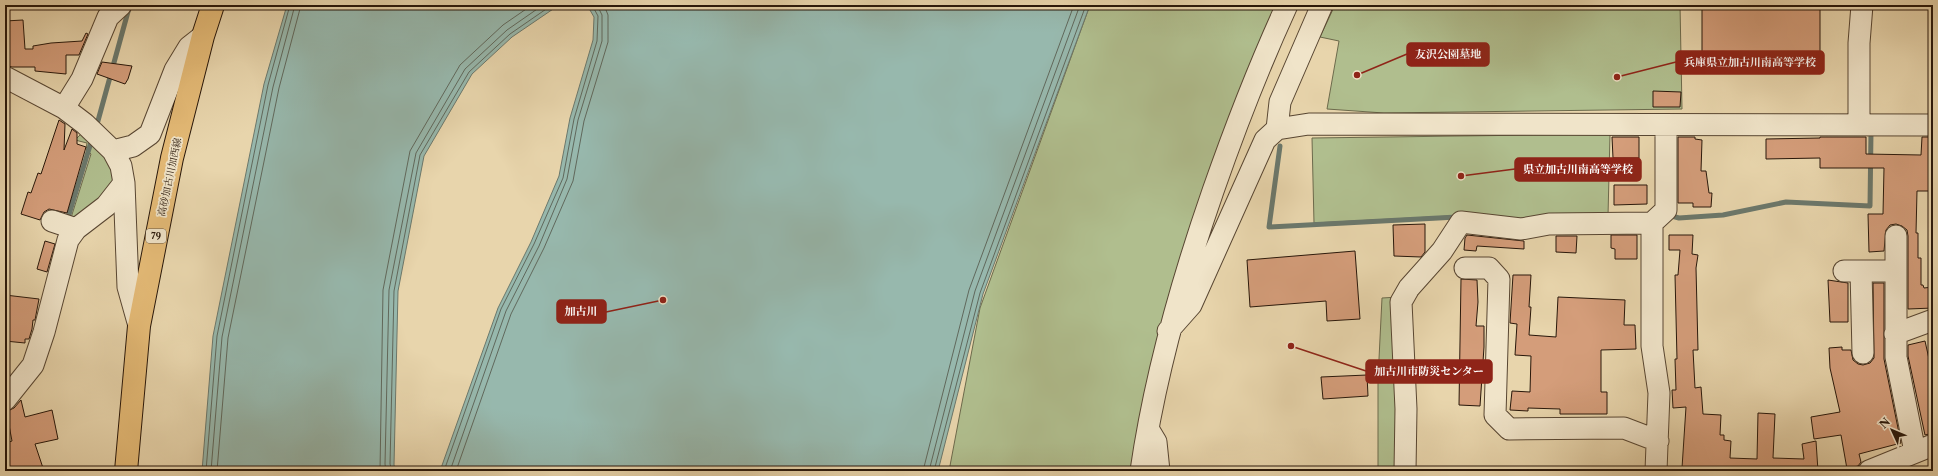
<svg xmlns="http://www.w3.org/2000/svg" width="1938" height="476" font-family="'Libre Caslon Text','Noto Serif JP',serif">
  <style>
    .green { fill: #b0be8e; stroke: #6c6a4c }
    .water { fill: #97b8ad; stroke: #6b786c }
    .lines { fill: none; stroke-linecap: round; stroke-linejoin: round }
    .shore { stroke: #60685c; stroke-width: 1 }
    .stream { stroke: #6b786c; stroke-width: 5 }
    .building { fill: #d49d7a; stroke: #28170a }
    .minor-casing { stroke: #584632; stroke-width: 23 }
    .major-casing { stroke: #28170a; stroke-width: 24 }
    .minor { stroke: #f0e4c9; stroke-width: 21 }
    .major { stroke: #e4ba76; stroke-width: 22 }
    .labels { text-anchor: middle; stroke-width: 3.5; stroke-linejoin: round; paint-order: stroke }
    .shield { fill: #f0e4c9; stroke: #645443; stroke-width: 1 }
    .shield-label { font-size: 9px; font-weight: bold; fill: #28170a }
    .street-label { font-size: 10px; fill: #28170a; stroke: #f0e4c9 }
    .leader { fill: none; stroke: #8f2418; stroke-width: 1.5 }
    .callout-dot { fill: #8f2418; stroke: #f0e4c9; stroke-width: 1.5 }
    .callout { fill: #8f2418; stroke: #8f2418; stroke-width: 1.5 }
    .callout-label { font-size: 11px; text-anchor: middle; font-weight: bold; fill: #fff }
  </style>
  <rect width="100%" height="100%" fill="#e8d5ac"/>
  <filter id="stains"><feTurbulence type="fractalNoise" baseFrequency=".005" numOctaves="4"/><feColorMatrix values="0 0 0 0 .2 0 0 0 0 .09 0 0 0 0 .02 0 0 0 .5 -.17"/></filter>
  <radialGradient id="worn" r=".72"><stop offset=".6" stop-color="#630" stop-opacity="0"/><stop offset="1" stop-color="#630" stop-opacity=".3"/></radialGradient>
  <path class="green" d="M1090,5H1279L1131,471H949L980,308Z
    M1335,5H1680L1682,109L1384,113L1327,109L1339,41L1320,37Z
    M83,132C97,147 126,173 109,196C105,202 78,216 70,221L91,154L86,149L87,143L75,140Z
    M1610,134L1608,216L1526,221L1469,215L1314,223L1312,138Z
    M1399,297L1401,471H1378V379L1382,298Z"/>
  <path class="water" d="M287,5H559L512,37L472,74L424,156L398,291L394,465L396,471H202L213,336L264,84Z
    M587,5H1090L983,294L938,471H440L498,308L531,242L559,176L570,118L593,40L594,17Z"/>
  <g class="lines">
    <path class="shore" d="M206,471L217,336L268,85L290,5
      M211,471L222,337L273,87L295,5
      M217,471L228,338L279,88L301,5
      M380,471L383,290L410,151L460,65L503,25L532,5
      M386,471L385,464L389,290L416,153L465,69L507,30L543,5
      M392,471L390,464L394,291L420,155L469,72L510,34L552,5
      M444,471L501,309L534,244L563,178L574,119L597,41L598,16L592,5
      M450,471L506,311L539,246L567,179L578,120L602,41V15L597,5
      M456,471L511,314L544,248L573,181L584,121L608,42V15L604,5
      M923,471L969,290L1074,5
      M929,471L975,291L1080,5
      M934,471L980,293L1086,5"/>
    <path class="stream" d="M96,128L129,8
      M1280,146L1269,227L1457,217
      M1668,215L1679,218L1723,215L1786,202L1870,206L1871,132
      M67,221L92,139"/>
  </g>
  <path class="building" d="M1702,5H1820V56L1702,57Z
    M23,20L25,49H33V46L51,43L82,41L86,33L88,34L79,55H66V74L35,71V67H12L5,65V21Z
    M102,62L132,66L128,79L125,84L97,74Z
    M1653,91L1681,92L1680,107H1653Z
    M59,120L65,124L64,150L72,129L77,133V144L86,147L67,213L49,209L44,212L40,220L21,214L28,192L31,193L38,173L41,174Z
    M1612,137H1639V158H1613Z
    M1678,137H1695V139L1702,140L1701,171H1706L1709,193H1712L1711,207H1693V203H1678Z
    M1820,137H1866V154L1921,155L1922,137H1933V191H1917L1916,233H1918V258H1921V285H1923L1924,288L1933,287V308L1908,309V236L1907,230L1902,226L1896,224L1890,225L1886,230L1884,251L1869,252L1868,214H1883L1884,168H1820V158L1766,159V139L1820,138Z
    M1614,185H1647V204L1614,205Z
    M1425,224V252L1421,257L1394,256L1393,225Z
    M1467,235L1524,241V249L1477,246L1476,251L1464,250L1465,238Z
    M1611,235H1637V259H1615V249L1611,248Z
    M1669,235H1693L1692,254L1698,255L1696,268L1698,350H1693L1695,388L1701,387L1703,414L1721,415L1720,435H1724V440L1731,441L1730,458L1757,459L1758,413L1775,414L1773,458L1804,459L1802,444L1816,441L1818,471H1701V469L1682,468L1686,407L1673,408L1672,390H1676L1675,359H1677L1675,275H1678L1680,250H1669Z
    M1556,236H1577L1576,253L1556,252Z
    M45,241L55,244L47,272L37,269Z
    M1355,251L1360,319L1327,321L1326,301L1250,307L1247,260Z
    M1513,275H1531L1529,307H1531L1529,335L1556,337L1558,297L1625,300L1624,325H1635L1636,349L1601,350V392H1607V414H1560V409L1528,408V411L1510,410L1512,391L1530,392L1531,356L1515,355L1517,324L1510,323Z
    M1461,279L1477,280L1478,302L1476,326H1484V347L1480,406L1459,405Z
    M1828,280L1848,283V322H1830Z
    M1873,283H1884V359L1901,443L1859,454L1861,462L1858,466L1847,469L1841,435L1814,439L1811,417L1840,412L1830,368L1829,348L1842,347V350H1851L1853,360L1858,364L1863,365L1870,363L1874,358Z
    M5,295L39,299L35,320H33L32,329L29,339H25V343L5,341Z
    M1925,341L1931,368L1933,367V433L1925,435L1908,356V345Z
    M1367,375L1368,396L1323,399L1321,377Z
    M21,400L25,417L52,410L58,439L35,444L44,471H10L5,456V453L8,452L6,443L12,441L8,420L5,419V412L14,408Z"/>
  <g class="lines">
    <g class="minor-casing">
      <path id="minor" d="M5,77L64,108L85,124L113,151L121,166L124,183L128,287L139,326
        M64,108L82,79L108,17L121,5
        M1859,125V43L1862,5
        M1277,129L1280,102L1322,5
        M113,151L133,146L150,134L175,70L189,47L203,36
        M52,221L76,229L106,206L124,183
        M1652,223V346L1659,393L1656,471
        M1896,236V357L1915,452
        M1465,268H1489L1499,279L1495,415L1509,429L1624,428L1658,441
        M1844,271H1896
        M1861,271L1863,353
        M1168,331L1191,305L1265,140L1277,129L1309,124L1933,125
        M1895,334L1933,320
        M5,400L33,365L44,332L68,240L76,229
        M1150,432L1156,442L1159,471
        M1141,471C1155,374 1181,283 1213,191C1235,128 1259,66 1287,5
        M1405,471L1406,409L1401,302L1409,288L1442,251L1461,222L1521,229L1549,224L1652,223L1666,210V126
        M1869,471L1933,445"/>
    </g>
    <g class="major-casing">
      <path id="major" d="M126,471L139,326L172,158L203,36L213,5"/>
    </g>
    <use href="#minor" class="minor"/>
    <use href="#major" class="major"/>
  </g>
  <g class="labels">
    <rect class="shield" x="146" y="229" width="20" height="14" rx="3"/>
    <g class="shield-label">
      <text x="156" y="239">79</text>
    </g>
    <g class="street-label">
      <text transform="translate(169 177) rotate(-78)" y="4">高砂加古川加西線</text>
    </g>
  </g>
  <path class="leader" d="M1357 75L1407 54M1617 77L1676 62M1461 176L1515 169M663 300L606 312M1291 346L1366 371"/>
  <g class="callout-dot">
    <circle cx="1357" cy="75" r="4"/>
    <circle cx="1617" cy="77" r="4"/>
    <circle cx="1461" cy="176" r="4"/>
    <circle cx="663" cy="300" r="4"/>
    <circle cx="1291" cy="346" r="4"/>
  </g>
  <g class="callout">
    <rect x="1407" y="43" width="82" height="23" rx="4"/>
    <rect x="1676" y="51" width="148" height="23" rx="4"/>
    <rect x="1515" y="158" width="126" height="23" rx="4"/>
    <rect x="557" y="300" width="49" height="23" rx="4"/>
    <rect x="1366" y="360" width="126" height="23" rx="4"/>
  </g>
  <g class="callout-label">
    <text x="1448" y="58">友沢公園墓地</text>
    <text x="1750" y="66">兵庫県立加古川南高等学校</text>
    <text x="1578" y="173">県立加古川南高等学校</text>
    <text x="581" y="315">加古川</text>
    <text x="1429" y="375">加古川市防災センター</text>
  </g>
  <rect width="1938" height="476" fill="none" stroke="#e8d5ac" stroke-width="20"/>
  <rect x="6" y="6" width="1926" height="464" fill="none" stroke="#28170a" stroke-width="2"/>
  <rect x="10" y="10" width="1918" height="456" fill="none" stroke="#28170a"/>
  <g transform="translate(1892 430) rotate(314)" stroke="#f0e4c9" stroke-width="3" paint-order="stroke">
  <path d="M0-3L7 15L0 10L-7 15Z" fill="#28170a"/>
  <text y="-6" font-size="11" font-weight="bold" text-anchor="middle" fill="#28170a">N</text>
  </g>
  <rect width="100%" height="100%" filter="url(#stains)"/>
  <rect width="100%" height="100%" fill="url(#worn)"/>
</svg>
